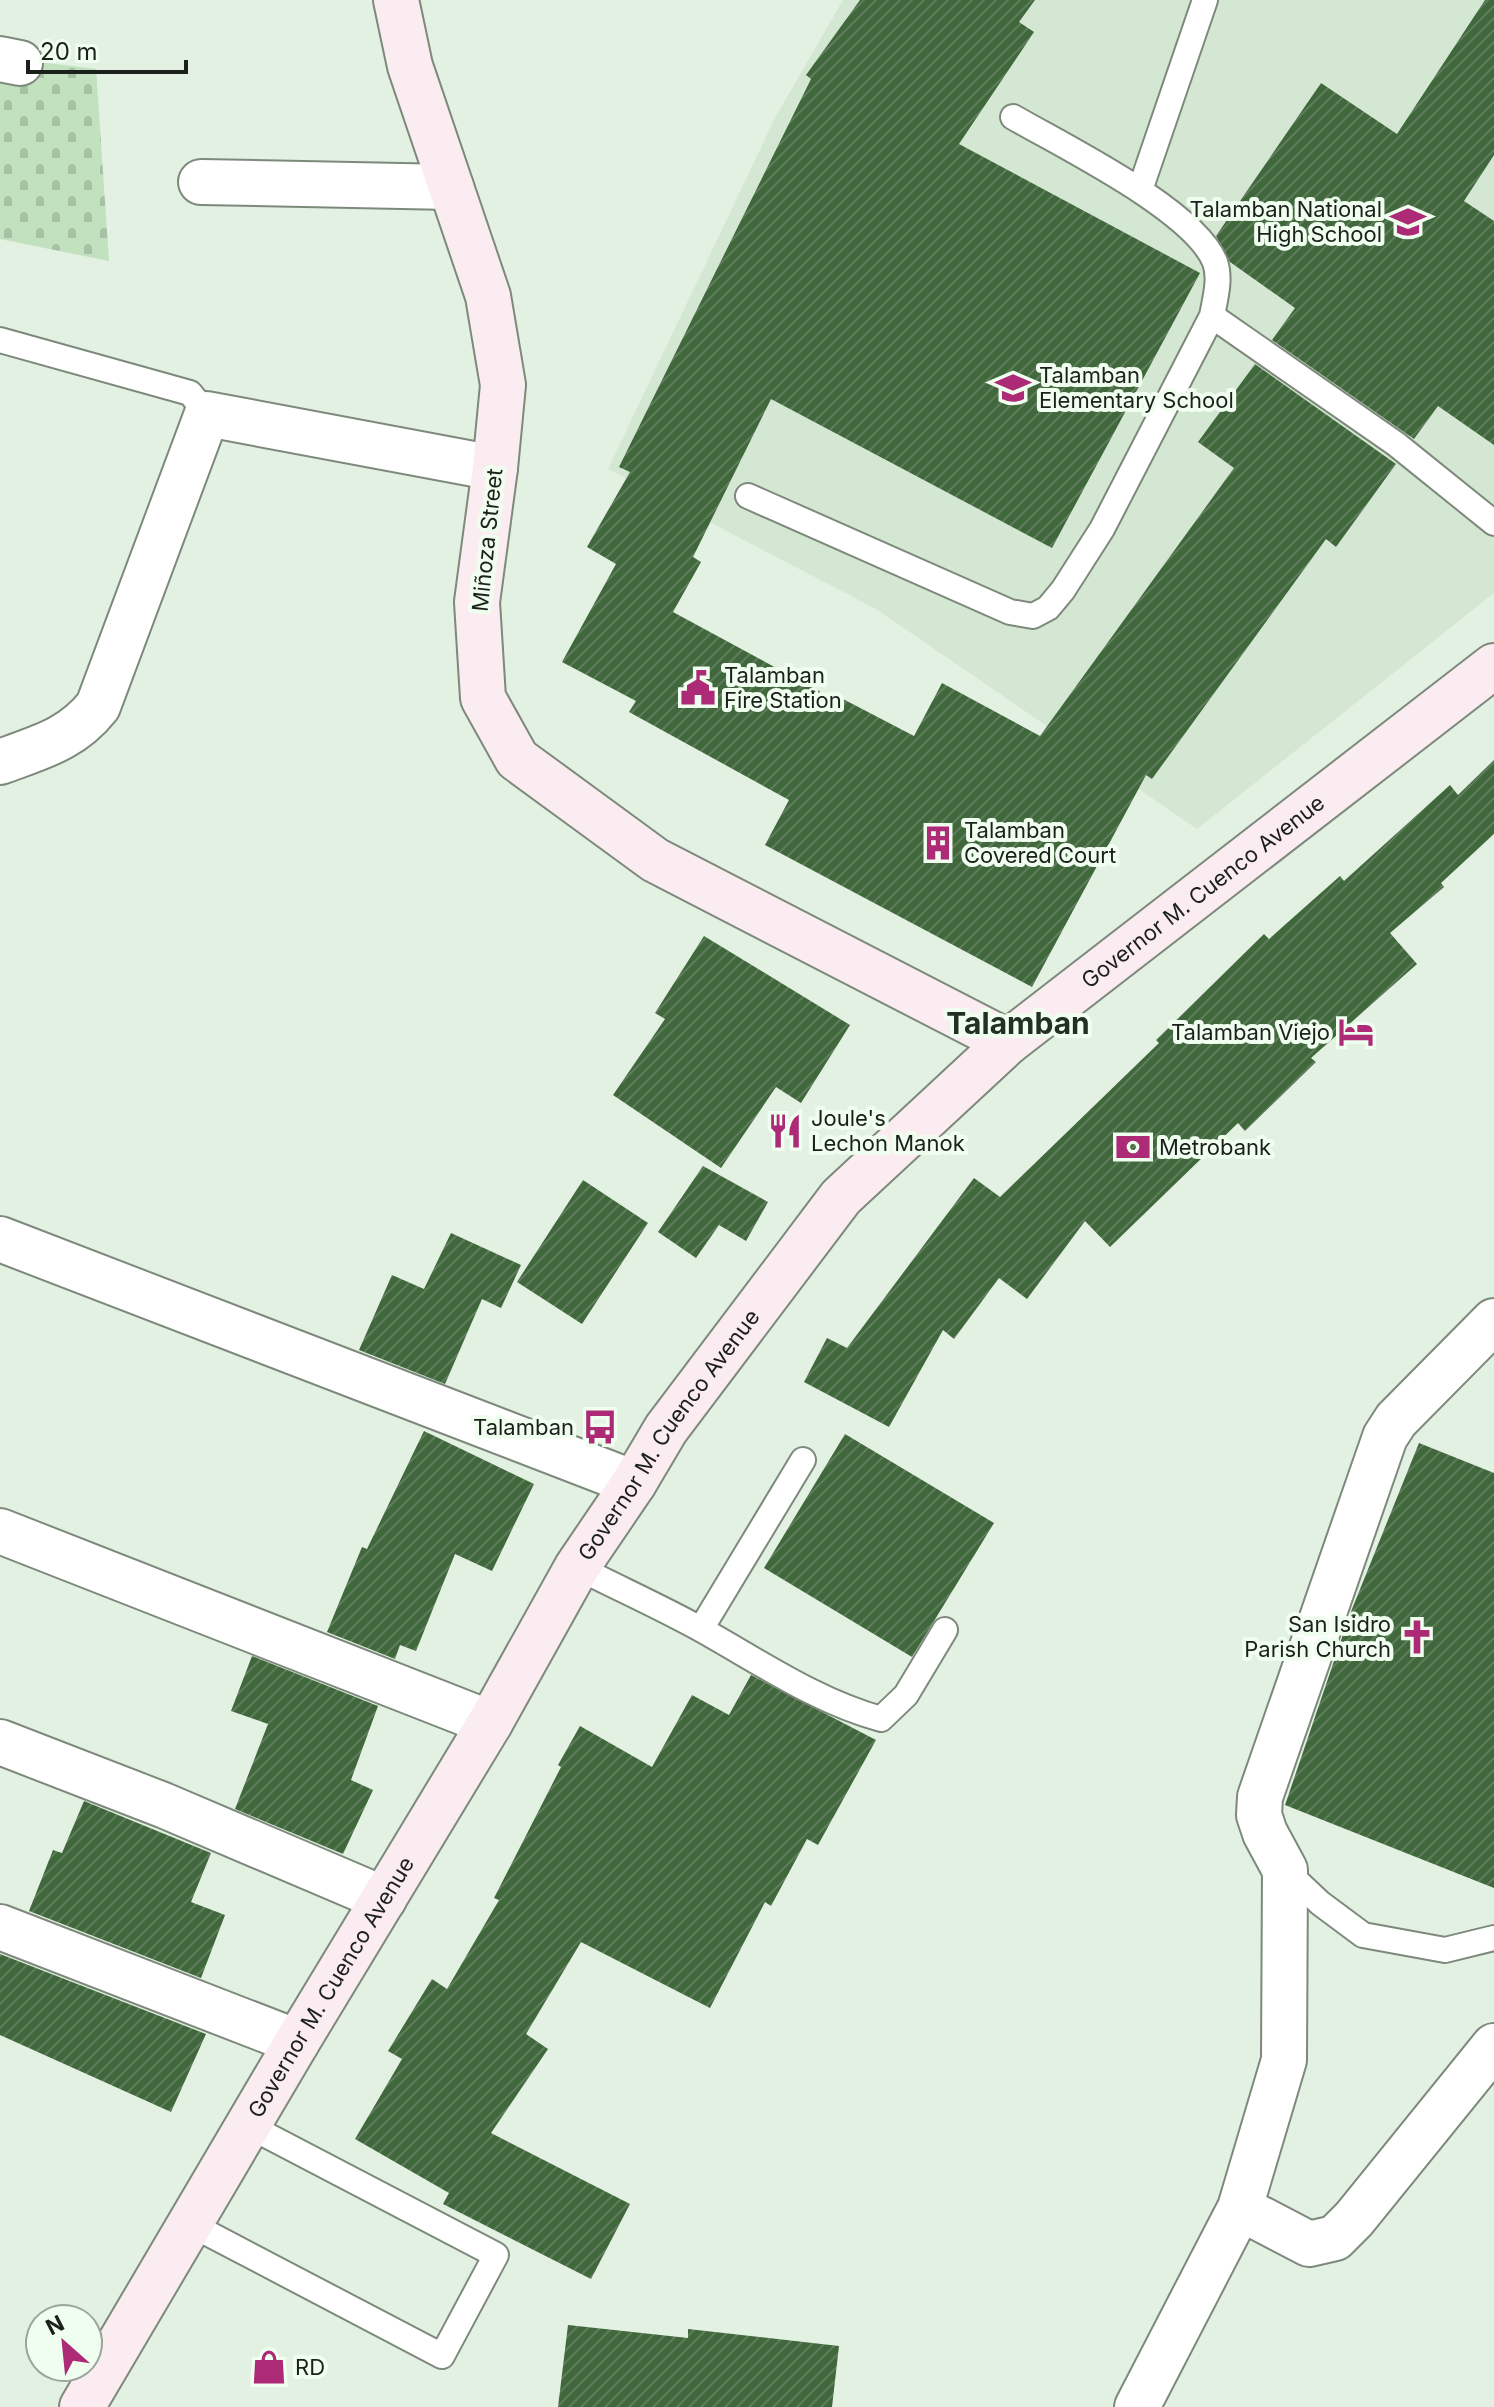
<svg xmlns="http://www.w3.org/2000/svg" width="1494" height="2407" font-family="Inter,sans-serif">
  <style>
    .built { fill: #d4e7d2 }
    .cemetery { fill: url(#cemetery-stones) }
    .building { fill: url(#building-hatch) }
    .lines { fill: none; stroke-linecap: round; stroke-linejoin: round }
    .service-casing { stroke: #7d897b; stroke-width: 28 }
    .minor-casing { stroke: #7d897b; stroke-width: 48 }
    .secondary-casing { stroke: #7d897b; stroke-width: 48 }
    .service { stroke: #fff; stroke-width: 24 }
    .minor { stroke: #fff; stroke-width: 44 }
    .secondary { stroke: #fbecf2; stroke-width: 44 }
    .labels { text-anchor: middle; stroke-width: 8; stroke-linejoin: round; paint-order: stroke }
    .poi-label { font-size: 22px; fill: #1b201b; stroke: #f0feef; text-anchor: start }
    .street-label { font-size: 22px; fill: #1b201b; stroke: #f0feef }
    .district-label { font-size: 30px; font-weight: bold; fill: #242f23; stroke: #f0feef }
  </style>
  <defs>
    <pattern id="cemetery-stones" width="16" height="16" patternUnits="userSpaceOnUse" patternTransform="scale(2)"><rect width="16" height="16" fill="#c2e1bf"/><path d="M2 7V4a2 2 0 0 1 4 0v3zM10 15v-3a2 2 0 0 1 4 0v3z" fill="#a6c1a4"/></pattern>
    <pattern id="building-hatch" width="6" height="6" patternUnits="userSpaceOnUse" patternTransform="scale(2)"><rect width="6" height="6" fill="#40683c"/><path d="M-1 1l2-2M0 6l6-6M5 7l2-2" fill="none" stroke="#5f7d5c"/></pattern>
  </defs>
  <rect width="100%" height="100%" fill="#e3f1e2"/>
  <path class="built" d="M843,0H1494V593L1197,829L876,609L608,469L776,116Z"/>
  <path class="cemetery" d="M0,57L96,69L109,261L0,239Z"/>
  <path class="building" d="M860,0H1035L1019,22L1034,32L959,144L1200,273L1052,548L771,399L693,557L701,562L673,612L841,703L843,699L914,736L942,683L1040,736L1234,468L1198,442L1255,364L1396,464L1336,547L1326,539L1152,779L1146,775L1032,987L765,845L789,800L629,712L636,701L562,662L616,564L587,547L630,472L619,467L811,79L806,75Z
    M1485,0H1494V155L1464,201L1494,221V445L1438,406L1414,439L1272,340L1295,308L1230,262L1216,236L1321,83L1397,134Z
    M1494,760V834L1441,883L1444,887L1390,933L1417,964L1311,1058L1316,1062L1245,1131L1238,1123L1110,1247L1085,1221L1027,1299L999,1278L954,1339L943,1330L889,1427L804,1382L827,1338L847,1348L974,1178L1000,1197L1159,1043L1156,1040L1264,934L1269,939L1340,876L1344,881L1450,785L1458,795Z
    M704,936L850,1025L801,1103L776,1087L721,1168L613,1095L665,1019L655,1013Z
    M703,1166L768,1202L746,1241L719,1225L696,1258L658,1232Z
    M583,1180L648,1223L582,1324L517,1282Z
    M451,1233L521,1265L501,1308L482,1299L445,1384L359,1350L392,1275L424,1289Z
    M424,1431L534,1484L492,1571L455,1554L416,1651L400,1645L395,1659L327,1632L362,1547L367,1549Z
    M845,1434L994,1523L912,1657L764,1568Z
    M1419,1443L1494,1473V1888L1285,1805L1350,1614Z
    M252,1656L378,1706L351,1780L373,1790L343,1854L235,1809L268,1724L231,1711Z
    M751,1675L876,1740L818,1845L807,1839L771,1906L765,1902L710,2008L581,1942L526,2034L548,2049L491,2133L630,2204L591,2279L443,2204L449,2193L355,2139L402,2059L388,2051L432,1979L447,1989L499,1900L494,1898L561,1767L558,1765L580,1726L652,1767L692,1695L729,1715Z
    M84,1801L211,1853L191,1902L225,1915L201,1978L29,1911L53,1850L62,1853Z
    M0,1954L206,2034L171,2112L0,2035Z
    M568,2325L688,2338V2329L839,2346L832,2407H558Z"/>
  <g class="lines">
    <g class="service-casing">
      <path id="service" d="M1013,117C1063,146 1194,210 1215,262C1221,279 1215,299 1212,316
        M1140,190L1205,0
        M0,340L190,393L207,414
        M748,496L1010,612L1033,616L1048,608L1063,590L1102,529L1212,316L1396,444L1494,523
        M577,1567C620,1589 663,1608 704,1631C761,1663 818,1702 881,1719L906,1695L945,1630
        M701,1629L803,1460
        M1285,1870L1320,1903L1363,1935L1445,1950L1494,1938
        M192,2225L442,2356L496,2255L249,2126"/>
    </g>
    <g class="minor-casing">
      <path id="minor" d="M0,59L20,63
        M201,182L451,187
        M0,762C40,747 71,740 98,706L207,414L495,468
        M0,1239L634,1483
        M0,1531L490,1723
        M0,1742L163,1805L384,1899
        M0,1927L297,2042
        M1240,2208L1309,2244L1335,2238L1354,2219L1494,2046
        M1137,2407L1240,2208L1284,2060L1285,1870L1265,1833L1259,1815L1260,1797L1385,1437L1396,1420L1494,1321"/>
    </g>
    <g class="secondary-casing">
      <g id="secondary">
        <path d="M396,0L410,66L488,296L503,385L495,468L477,602L483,698L517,759L655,860L1008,1042"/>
        <path id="s1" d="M82,2407L297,2042L490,1723L577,1567L634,1483L666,1429L841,1197L1008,1042L1494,666"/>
      </g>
    </g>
    <use href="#service" class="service"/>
    <use href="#minor" class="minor"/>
    <use href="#secondary" class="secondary"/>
  </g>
  <defs>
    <g id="school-bare" transform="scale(2.76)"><path d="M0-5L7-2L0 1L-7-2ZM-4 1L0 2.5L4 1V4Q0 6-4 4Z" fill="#ac2a76" stroke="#f0feef" stroke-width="2.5" paint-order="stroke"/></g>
    <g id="civic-bare" transform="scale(2.76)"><path d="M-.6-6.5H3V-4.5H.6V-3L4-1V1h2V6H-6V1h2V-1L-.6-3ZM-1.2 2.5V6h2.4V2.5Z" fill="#ac2a76" stroke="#f0feef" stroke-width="2.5" paint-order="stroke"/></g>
    <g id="building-bare" transform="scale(2.76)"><path d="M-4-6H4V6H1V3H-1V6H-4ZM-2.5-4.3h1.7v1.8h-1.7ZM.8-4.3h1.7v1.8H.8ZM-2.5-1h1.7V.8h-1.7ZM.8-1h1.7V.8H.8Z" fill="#ac2a76" stroke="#f0feef" stroke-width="2.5" paint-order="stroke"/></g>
    <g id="hotel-bare" transform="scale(2.76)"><path d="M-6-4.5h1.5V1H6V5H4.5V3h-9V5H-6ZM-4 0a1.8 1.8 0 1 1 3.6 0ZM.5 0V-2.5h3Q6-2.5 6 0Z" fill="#ac2a76" stroke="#f0feef" stroke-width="2.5" paint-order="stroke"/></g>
    <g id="restaurant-bare" transform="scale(2.76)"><path d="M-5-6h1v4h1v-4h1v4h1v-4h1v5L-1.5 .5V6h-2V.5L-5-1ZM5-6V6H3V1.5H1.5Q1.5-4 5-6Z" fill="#ac2a76" stroke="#f0feef" stroke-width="2.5" paint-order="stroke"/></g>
    <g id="bank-bare" transform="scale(2.76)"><path d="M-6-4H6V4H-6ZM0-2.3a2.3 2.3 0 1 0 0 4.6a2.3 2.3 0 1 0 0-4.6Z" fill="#ac2a76" stroke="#f0feef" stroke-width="2.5" paint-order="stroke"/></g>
    <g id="bus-bare" transform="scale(2.76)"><path d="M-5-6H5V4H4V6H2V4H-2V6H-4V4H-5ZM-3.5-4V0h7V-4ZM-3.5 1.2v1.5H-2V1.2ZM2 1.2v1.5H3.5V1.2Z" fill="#ac2a76" stroke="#f0feef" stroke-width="2.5" paint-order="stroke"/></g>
    <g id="church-bare" transform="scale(2.76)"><path d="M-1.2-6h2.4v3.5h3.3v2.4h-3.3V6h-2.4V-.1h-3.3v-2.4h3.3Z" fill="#ac2a76" stroke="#f0feef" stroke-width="2.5" paint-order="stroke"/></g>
    <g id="shop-bare" transform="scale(2.76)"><path d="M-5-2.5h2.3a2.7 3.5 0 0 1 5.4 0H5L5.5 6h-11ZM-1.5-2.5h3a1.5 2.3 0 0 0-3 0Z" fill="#ac2a76" stroke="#f0feef" stroke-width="2.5" paint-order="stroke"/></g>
  </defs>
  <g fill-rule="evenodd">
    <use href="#school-bare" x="1408" y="222"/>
    <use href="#school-bare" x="1013" y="388"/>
    <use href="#civic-bare" x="698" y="688"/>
    <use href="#building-bare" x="938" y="843"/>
    <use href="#hotel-bare" x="1356" y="1032"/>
    <use href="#restaurant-bare" x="785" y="1131"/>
    <use href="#bank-bare" x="1133" y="1147"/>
    <use href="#bus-bare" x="600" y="1427"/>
    <use href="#church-bare" x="1417" y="1637"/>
    <use href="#shop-bare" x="269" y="2367"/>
  </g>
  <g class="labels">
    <g class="poi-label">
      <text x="1382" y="217" text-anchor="end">Talamban National<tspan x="1382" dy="25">High School</tspan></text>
      <text x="1039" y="383">Talamban<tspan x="1039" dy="25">Elementary School</tspan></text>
      <text x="724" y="683">Talamban<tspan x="724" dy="25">Fire Station</tspan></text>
      <text x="964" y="838">Talamban<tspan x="964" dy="25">Covered Court</tspan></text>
      <text x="1330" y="1040" text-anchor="end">Talamban Viejo</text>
      <text x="811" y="1126">Joule's<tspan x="811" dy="25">Lechon Manok</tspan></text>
      <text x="1159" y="1155">Metrobank</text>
      <text x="574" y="1435" text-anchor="end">Talamban</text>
      <text x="1391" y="1632" text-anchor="end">San Isidro<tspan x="1391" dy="25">Parish Church</tspan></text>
      <text x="295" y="2375">RD</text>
    </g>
    <g class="street-label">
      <text transform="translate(487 540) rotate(-84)" y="8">Miñoza Street</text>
      <text dy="8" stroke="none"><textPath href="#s1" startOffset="1904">Governor M. Cuenco Avenue</textPath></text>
      <text dy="8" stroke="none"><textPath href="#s1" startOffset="1136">Governor M. Cuenco Avenue</textPath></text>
      <text dy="8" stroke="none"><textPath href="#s1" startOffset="488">Governor M. Cuenco Avenue</textPath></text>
    </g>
    <g class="district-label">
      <text x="1018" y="1034">Talamban</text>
    </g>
  </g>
  <g transform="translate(64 2343) rotate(333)"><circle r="38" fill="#f0feef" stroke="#9ba59a" stroke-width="2"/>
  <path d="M0-6L14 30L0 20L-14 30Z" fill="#ac2a76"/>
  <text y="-12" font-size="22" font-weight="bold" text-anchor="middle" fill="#1b201b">N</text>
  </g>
  <path d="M28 60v12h158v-12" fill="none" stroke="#1b201b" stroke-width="4"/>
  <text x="40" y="60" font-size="24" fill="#1b201b" stroke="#f0feef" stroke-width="6" paint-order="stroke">20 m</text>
</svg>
